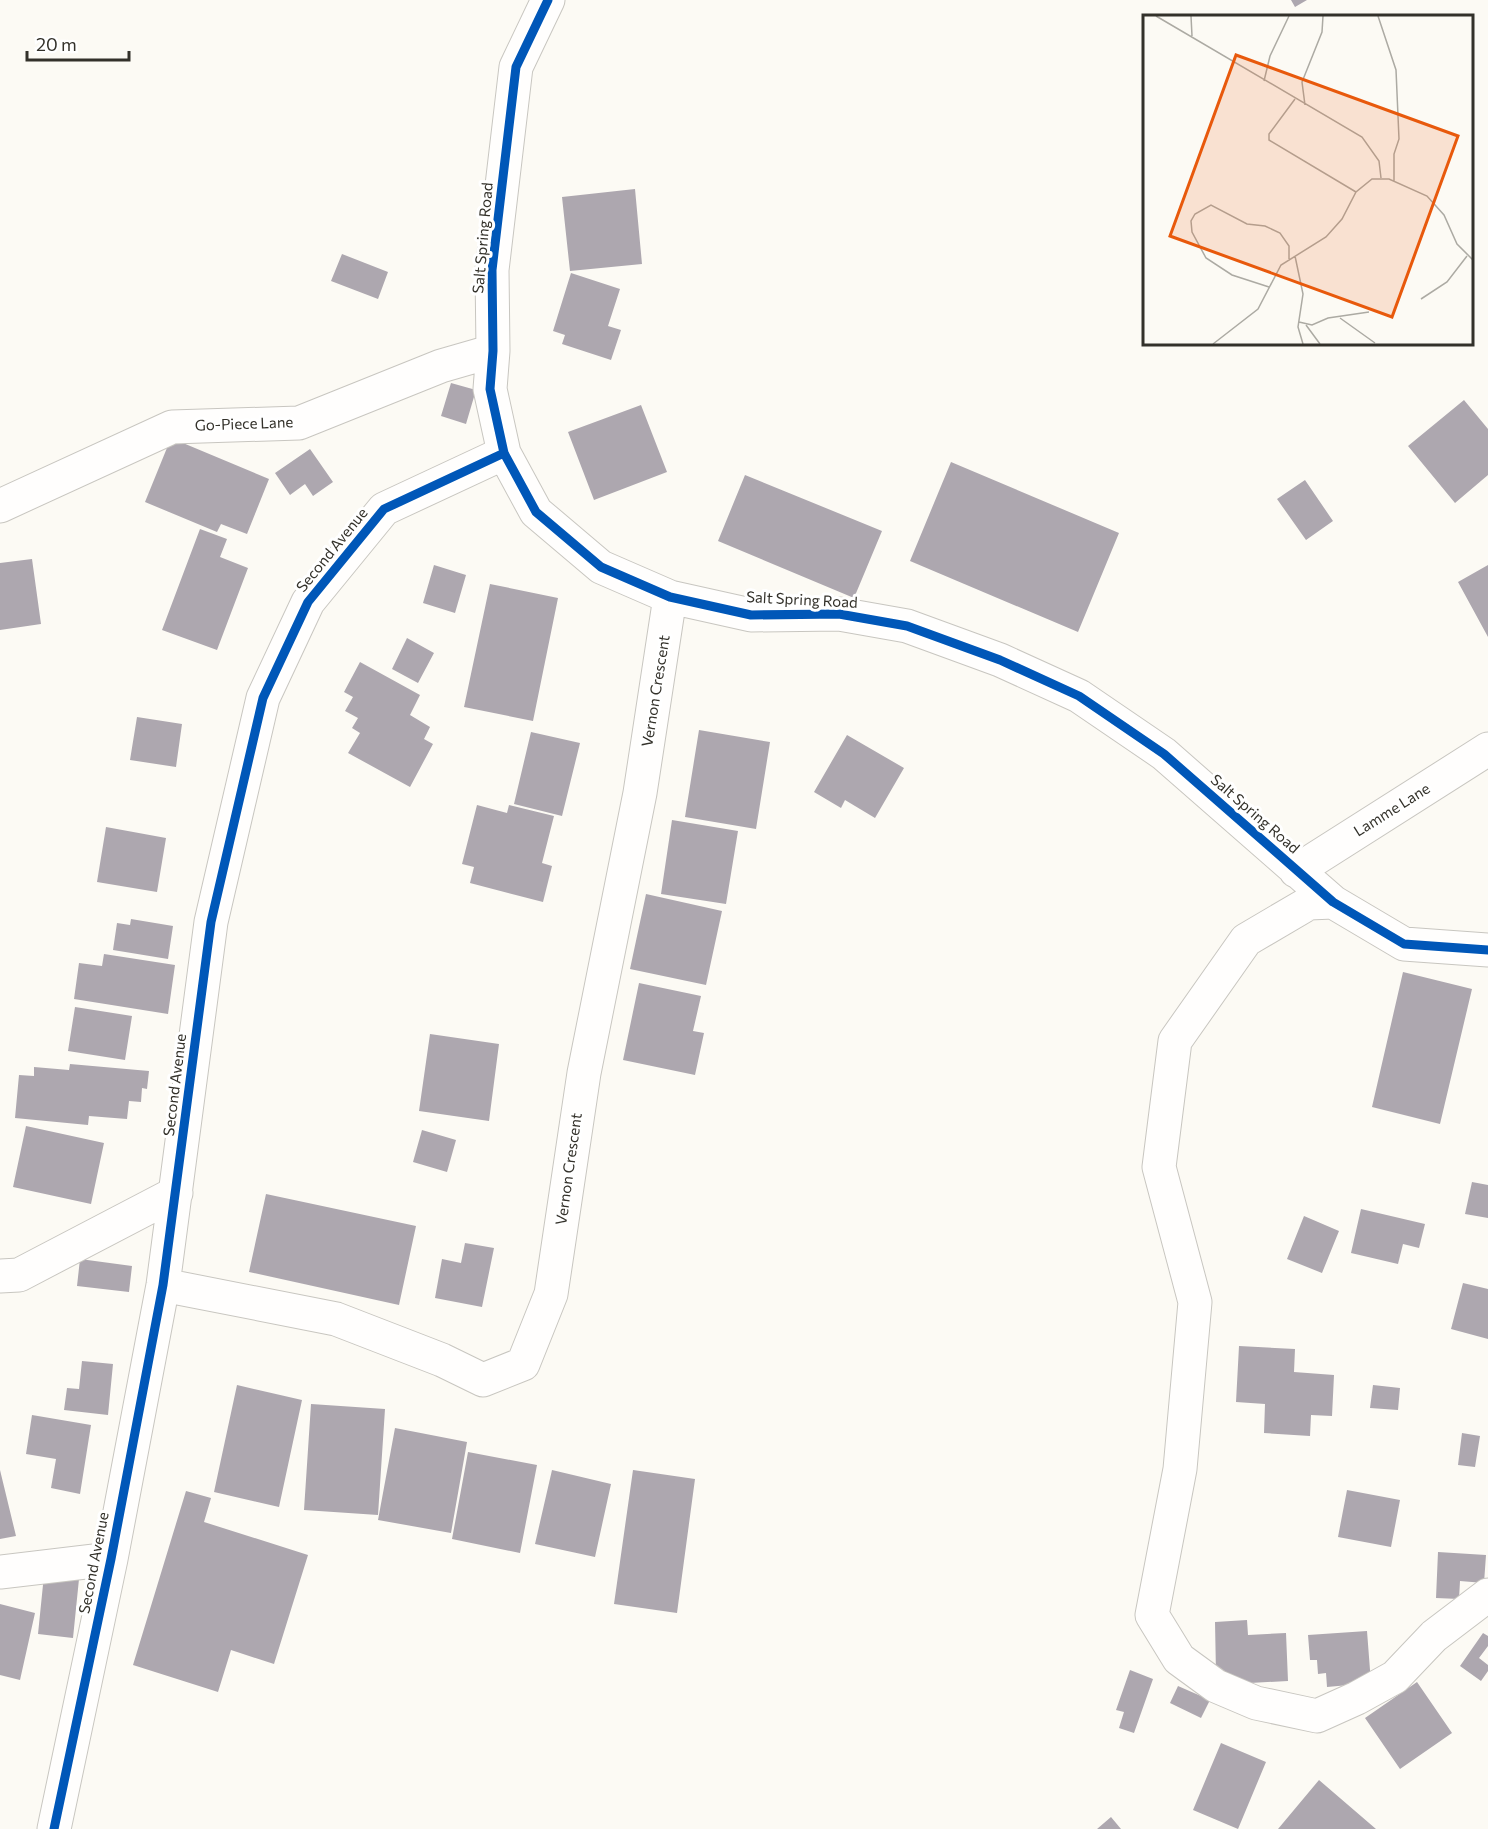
<svg xmlns="http://www.w3.org/2000/svg" width="1488" height="1829" font-family="Commissioner,sans-serif">
  <style>
    .building { fill: #ada7af }
    .lines { fill: none; stroke-linecap: round; stroke-linejoin: round }
    .minor-casing { stroke: #c8c6c0; stroke-width: 35 }
    .minor { stroke: #fffefd; stroke-width: 33 }
    .cycleway-casing { stroke: #fff; stroke-width: 13 }
    .cycleway { stroke: #0057b8; stroke-width: 9 }
    .labels { text-anchor: middle; stroke-width: 6; stroke-linejoin: round; paint-order: stroke }
    .street-label { font-size: 15px; fill: #33312a; stroke: #fff }
    .inset-road { fill: none; stroke: #acaaa3; stroke-width: 1.5 }
    .view { fill: #e8590c; fill-opacity: 0.15; stroke: #e8590c; stroke-width: 3 }
    .inset-edge { fill: none; stroke: #33312a; stroke-width: 3 }
  </style>
  <rect width="100%" height="100%" fill="#fcfaf4"/>
  <path class="building" d="M1291,0H1307L1295,7Z
    M635,189L642,264L570,271L562,197Z
    M342,254L388,272L378,299L331,281Z
    M571,273L620,289L608,326L621,330L611,360L562,344L565,335L553,331Z
    M451,383L476,390L466,424L441,416Z
    M1464,400L1488,429V475L1455,503L1408,446Z
    M641,405L667,472L594,500L568,432Z
    M171,438L269,479L247,534L221,524L217,532L145,502Z
    M310,449L333,482L313,496L305,484L290,495L275,473Z
    M951,462L1119,533L1078,632L910,561Z
    M745,475L882,531L854,598L718,541Z
    M1305,480L1333,521L1306,540L1277,499Z
    M200,529L227,539L220,557L248,568L217,650L162,630Z
    M32,559L41,624L0,630V563Z
    M434,565L466,575L455,613L423,603Z
    M1488,565V637L1458,582Z
    M490,584L558,598L533,721L464,707Z
    M407,638L434,653L418,683L392,669Z
    M360,662L420,695L410,715L430,727L424,739L433,744L410,787L348,753L360,733L352,728L358,718L345,711L353,697L344,692Z
    M137,717L182,724L176,767L130,760Z
    M699,730L770,742L756,829L685,817Z
    M531,732L580,743L562,816L514,804Z
    M847,735L904,768L875,818L845,800L841,808L814,792Z
    M477,805L507,813L509,805L554,816L542,863L552,866L543,902L470,883L474,867L462,864Z
    M672,820L738,831L726,904L661,894Z
    M106,827L166,838L157,892L97,882Z
    M646,894L722,911L706,985L630,969Z
    M131,919L173,926L168,959L113,950L117,923L130,925Z
    M104,954L175,965L168,1014L74,999L79,963L102,966Z
    M1403,972L1472,989L1440,1124L1372,1107Z
    M639,983L701,996L693,1031L704,1033L695,1075L623,1060Z
    M75,1007L132,1016L125,1060L68,1051Z
    M430,1034L499,1044L489,1121L419,1111Z
    M70,1064L149,1071L147,1089L142,1088L141,1102L129,1101L127,1119L89,1116L88,1125L15,1118L19,1075L34,1076V1067L69,1070Z
    M26,1126L104,1143L91,1204L13,1187Z
    M422,1130L456,1140L447,1172L413,1162Z
    M1472,1182L1488,1185V1218L1465,1214Z
    M266,1194L416,1226L399,1305L249,1272Z
    M1361,1209L1425,1224L1419,1248L1403,1244L1398,1264L1351,1253Z
    M1304,1216L1339,1231L1322,1273L1287,1259Z
    M465,1243L494,1248L482,1307L435,1298L442,1259L461,1263Z
    M80,1259L132,1266L129,1292L77,1286Z
    M1463,1283L1488,1289V1339L1451,1329Z
    M1239,1346L1295,1349L1294,1372L1334,1375L1332,1416L1311,1415L1310,1436L1264,1433L1265,1404L1236,1402Z
    M82,1361L113,1364L108,1415L64,1410L67,1388L79,1389Z
    M237,1385L302,1400L279,1507L214,1492Z
    M1373,1385L1400,1388L1398,1410L1370,1408Z
    M311,1404L385,1409L378,1515L304,1510Z
    M32,1415L91,1425L80,1494L51,1488L56,1459L26,1454Z
    M395,1428L467,1442L451,1533L378,1520Z
    M1462,1433L1480,1436L1475,1467L1458,1465Z
    M468,1452L537,1465L520,1553L452,1539Z
    M0,1470L16,1536L0,1539Z
    M552,1470L611,1484L595,1557L535,1544Z
    M633,1470L695,1479L677,1613L614,1604Z
    M1347,1490L1400,1500L1391,1547L1338,1537Z
    M186,1491L211,1498L204,1522L308,1555L274,1664L231,1650L218,1692L133,1665Z
    M1438,1552L1486,1555L1484,1583L1460,1581L1459,1599L1436,1598Z
    M44,1575L79,1579L73,1638L38,1634Z
    M0,1604L35,1613L20,1680L0,1675Z
    M1247,1620L1248,1635L1286,1633L1288,1681L1232,1684V1674H1216L1215,1622Z
    M1367,1631L1371,1683L1327,1687L1326,1673L1318,1674L1317,1660H1310L1308,1635Z
    M1483,1633L1488,1636V1646L1479,1658L1488,1665V1671L1481,1681L1460,1666Z
    M1130,1670L1153,1679L1134,1733L1119,1728L1124,1712L1116,1710Z
    M1417,1682L1452,1733L1400,1769L1365,1718Z
    M1178,1686L1210,1700L1201,1718L1170,1703Z
    M1221,1743L1266,1762L1238,1829L1193,1810Z
    M1319,1780L1376,1829H1278Z
    M1111,1817L1121,1829H1097Z"/>
  <g class="lines">
    <g class="minor-casing">
      <path id="minor" d="M548,0L516,67L492,270L493,351L490,389L504,453L536,512L601,567L670,597L751,615L839,614L907,626L1000,660L1079,696L1164,754L1333,902L1404,944L1488,950
        M0,506L172,427L299,423L441,366L493,351
        M1296,871L1488,749
        M1333,902L1309,903L1246,940L1175,1041L1159,1167L1195,1302L1180,1469L1152,1615L1179,1659L1216,1686L1256,1703L1317,1716L1357,1698L1395,1677L1434,1636L1488,1595
        M0,1276L19,1275L176,1193
        M163,1285L336,1319L442,1360L483,1380L523,1364L551,1294L584,1073L640,793L670,597
        M0,1572L111,1559
        M54,1829L111,1559L163,1285L211,922L263,698L308,602L384,509L504,453"/>
    </g>
    <use href="#minor" class="minor"/>
    <g class="cycleway-casing">
      <path id="cycleway" d="M548,0L516,67L492,270L493,351L490,389L504,453L536,512L601,567L670,597L751,615L839,614L907,626L1000,660L1079,696L1164,754L1333,902L1404,944L1488,950
        M54,1829L111,1559L163,1285L211,922L263,698L308,602L384,509L504,453"/>
    </g>
    <use href="#cycleway" class="cycleway"/>
  </g>
  <g class="labels">
    <g class="street-label">
      <text transform="translate(483 238) rotate(-85)" y="5">Salt Spring Road</text>
      <text transform="translate(244 424) rotate(-2)" y="5">Go-Piece Lane</text>
      <text transform="translate(332 550) rotate(-51)" y="5">Second Avenue</text>
      <text transform="translate(802 600) rotate(3)" y="5">Salt Spring Road</text>
      <text transform="translate(656 691) rotate(-81)" y="5">Vernon Crescent</text>
      <text transform="translate(1392 810) rotate(-32)" y="5">Lamme Lane</text>
      <text transform="translate(1255 814) rotate(41)" y="5">Salt Spring Road</text>
      <text transform="translate(175 1085) rotate(-83)" y="5">Second Avenue</text>
      <text transform="translate(569 1169) rotate(-82)" y="5">Vernon Crescent</text>
      <text transform="translate(94 1563) rotate(-79)" y="5">Second Avenue</text>
    </g>
  </g>
  <g transform="translate(1143 15)">
    <rect width="330" height="330" fill="#fcfaf4"/>
    <path class="inset-road" d="M13,1L219,122L236,146L238,163M48,1L49,21M235,1L253,55L256,124L251,139V166M121,66L127,41L146,1M152,84L126,119V125L213,177M162,90L159,67L179,17L180,1M152,241L160,279L155,312L160,329M126,272L89,260L63,243L49,217L48,206L52,199L68,190L104,209L122,211L137,218L146,231V244M278,284L304,267L324,241M197,303L232,328M156,307L169,310L185,303L226,297M163,310L177,329M70,329L115,294L138,250L183,222L199,204L213,177L229,164H246L284,181L301,200L314,229L330,245"/>
    <path class="view" d="M93,40L315,121L249,302L27,221Z"/>
    <rect width="330" height="330" class="inset-edge"/>
  </g>
  <path d="M27 51v9h102v-9" fill="none" stroke="#33312a" stroke-width="3"/>
  <text x="36" y="51" font-size="18" fill="#33312a" stroke="#ffffff" stroke-width="4.5" paint-order="stroke">20 m</text>
</svg>
